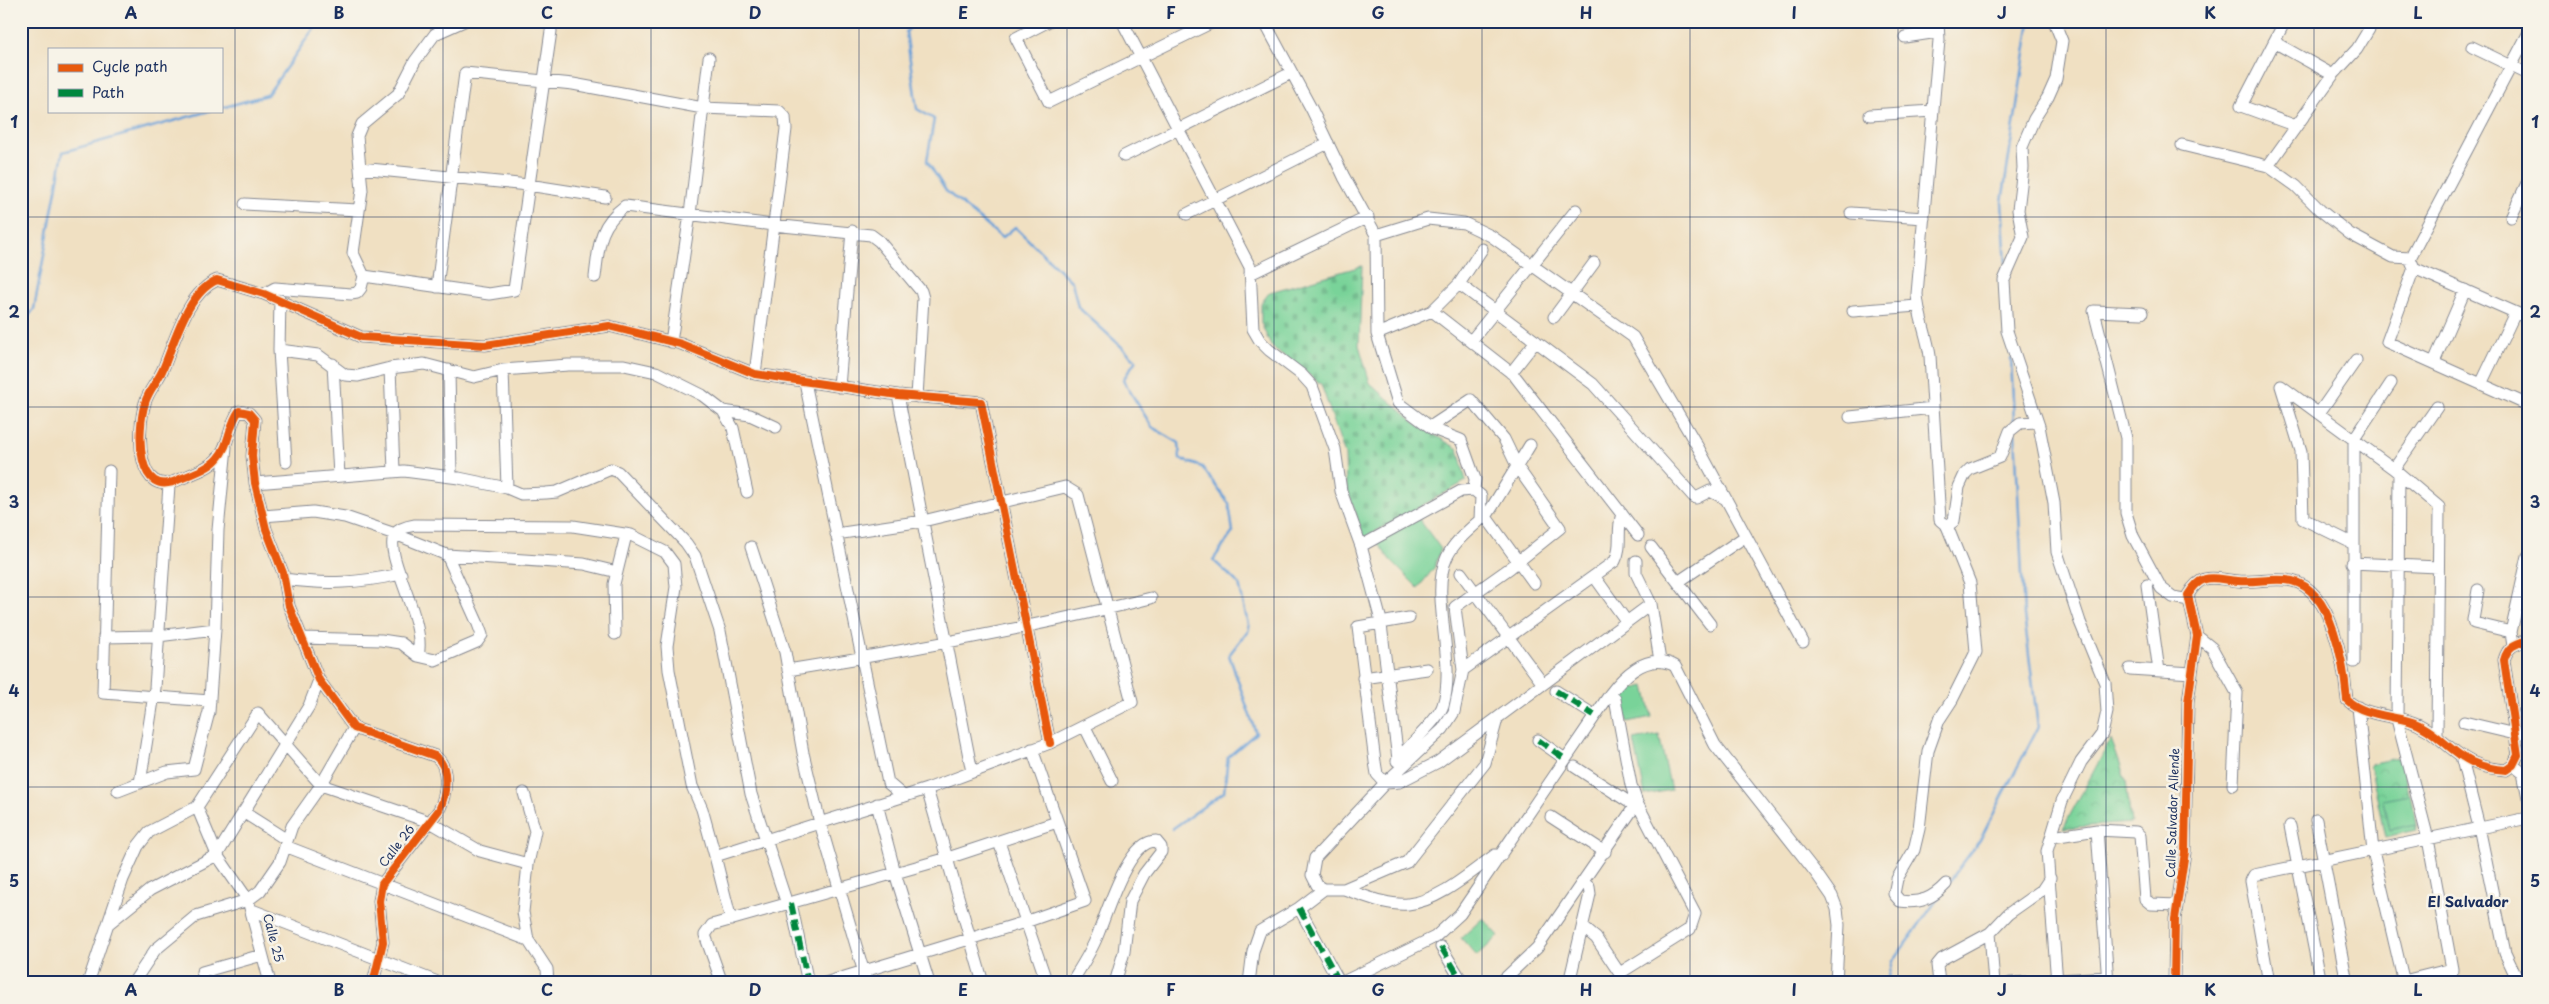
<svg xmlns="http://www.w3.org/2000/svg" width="2549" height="1004" font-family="'Playpen Sans',sans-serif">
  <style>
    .cemetery { fill: url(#cemetery-stones); stroke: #4a817c }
    .park { fill: url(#park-crowns); stroke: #4a817c }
    .garden { fill: #79d399; stroke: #4a817c }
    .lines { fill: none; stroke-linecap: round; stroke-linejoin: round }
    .stream { stroke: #6aa1d8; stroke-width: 2.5 }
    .minor-casing { stroke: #868890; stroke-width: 13 }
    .minor { stroke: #fff; stroke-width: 11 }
    .quiet { stroke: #00873e; stroke-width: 6; stroke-dasharray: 12 6; stroke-linecap: butt }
    .cycleway-casing { stroke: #f7f3e8; stroke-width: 11 }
    .cycleway { stroke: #e8590c; stroke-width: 8 }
    .grid { fill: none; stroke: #1b2f5e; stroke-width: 1; stroke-opacity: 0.55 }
    .labels { text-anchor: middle; stroke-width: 5; stroke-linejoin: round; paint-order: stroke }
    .street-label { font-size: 12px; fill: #1b2f5e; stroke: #f7f3e8 }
    .neighbourhood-label { font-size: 14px; font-weight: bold; fill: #1b2f5e; stroke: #f7f3e8 }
    .neatline { fill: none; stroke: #1b2f5e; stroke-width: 2 }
    .grid-label { font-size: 16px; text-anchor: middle; font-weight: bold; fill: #1b2f5e }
  </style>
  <defs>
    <pattern id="cemetery-stones" width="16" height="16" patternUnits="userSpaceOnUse" patternTransform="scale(1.25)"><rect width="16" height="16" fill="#79d399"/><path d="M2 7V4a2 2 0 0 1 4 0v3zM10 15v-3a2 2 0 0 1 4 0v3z" fill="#68b586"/></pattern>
    <pattern id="park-crowns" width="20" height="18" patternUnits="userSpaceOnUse" patternTransform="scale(1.25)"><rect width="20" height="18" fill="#79d399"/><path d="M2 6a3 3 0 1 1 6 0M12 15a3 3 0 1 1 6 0" fill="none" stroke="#68b586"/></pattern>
  </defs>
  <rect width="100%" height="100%" fill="#f7f3e8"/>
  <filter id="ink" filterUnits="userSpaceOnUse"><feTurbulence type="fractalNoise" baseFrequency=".02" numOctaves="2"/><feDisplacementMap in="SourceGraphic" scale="10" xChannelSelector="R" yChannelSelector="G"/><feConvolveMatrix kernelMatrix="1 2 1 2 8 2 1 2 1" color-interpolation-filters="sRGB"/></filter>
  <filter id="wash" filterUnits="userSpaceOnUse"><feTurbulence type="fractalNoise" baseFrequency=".0096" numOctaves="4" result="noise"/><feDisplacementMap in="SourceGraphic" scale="20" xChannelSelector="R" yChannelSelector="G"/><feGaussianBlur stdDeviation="1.12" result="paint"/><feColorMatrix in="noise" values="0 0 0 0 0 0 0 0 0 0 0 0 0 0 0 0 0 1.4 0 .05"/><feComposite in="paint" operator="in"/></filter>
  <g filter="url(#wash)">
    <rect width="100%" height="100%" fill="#f0e0c2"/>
    <path class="cemetery" d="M1362,266L1359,345L1370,383L1415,423L1458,449L1466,481L1364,538L1346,485L1345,455L1321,384L1271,346L1261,323V303L1270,292Z"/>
    <path class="park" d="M2111,739L2126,781L2131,823L2063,828Z
      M2401,757L2417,830L2385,837L2370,764Z"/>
    <path class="garden" d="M1419,519L1441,549L1434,568L1418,588L1391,561L1376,541Z
      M1645,686L1652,717L1627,722L1620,692Z
      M1659,735L1671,790L1645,795L1634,740Z
      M2410,795L2416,824L2389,830L2383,800Z
      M1483,918L1499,936L1477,956L1461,938Z"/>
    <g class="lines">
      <path class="stream" d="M916,21L906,32L917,109L934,119L927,161L946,191L1002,238L1015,227L1072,282L1078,307L1136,360L1123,380L1152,427L1179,443L1180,459L1202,467L1229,504L1233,532L1213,560L1239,584L1249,629L1229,655L1256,733L1228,757L1224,792L1172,829
        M221,108L267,95L319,21
        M2006,265L2002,202L2030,21
        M21,326L34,309L63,152L209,111
        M2011,358L2014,422
        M1949,882L1980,840L2038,727L2024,615L2015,433
        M1887,983L1893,961L1939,897"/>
    </g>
  </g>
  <g filter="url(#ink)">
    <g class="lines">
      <g class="minor-casing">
        <path id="minor" d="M1049,21L1016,38L1049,102L1215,21
          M1122,21L1250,267L1253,329L1260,341L1269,350L1302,375L1312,386L1335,449L1341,491L1361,546L1380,617L1398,759
          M1264,21L1312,110L1344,177L1376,235L1377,334L1398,403L1433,429L1461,440L1475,479L1474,490
          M1938,21L1939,40L1917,294C1918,316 1927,334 1930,356L1940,520L1947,526L1970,583L1976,652L1952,700L1939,720L1928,751L1919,829L1914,850L1897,879L1894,894L1900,901C1920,904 1933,898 1946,884
          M2285,21L2241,106L2296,126
          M2528,34L2410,258L2414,268L2387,342L2528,405
          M1905,37L1938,32
          M2274,42L2333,75
          M2472,47L2528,74
          M1870,115L1933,111
          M2182,145L2268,166L2296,186L2320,210L2350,234L2393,257L2410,258
          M1124,156L1291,73
          M2268,166L2333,75L2357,49L2374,21
          M360,168L528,185L605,197
          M245,204L358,210
          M1851,213L1924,218
          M1187,214L1328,143
          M2511,217L2528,181
          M1376,235L1428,219L1464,223L1491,236L1633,337L1699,449L1803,642
          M2414,268L2528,318
          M1250,274L1368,217
          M364,276L489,294L514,290L551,31
          M595,277C599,246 598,226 625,206L773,225L871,235L879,241L921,291L923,298L917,397
          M1459,284L1593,384L1693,496L1696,498L1710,491L1726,499
          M437,287L465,73L573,84L703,108L779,111L785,117L786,129L755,374
          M264,294L275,288L351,294L357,293L361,288L364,276L353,253L362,190L357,136L362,124L398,94L415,61L435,34L464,21
          M280,300L279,350L286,462
          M1432,311L1514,375L1638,535
          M1853,311L1917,306
          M2142,313L2094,311L2126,438V513L2133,536L2161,588L2173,597L2189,600
          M1554,317L1594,263
          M1377,334L1432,311L1459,284L1482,249
          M1471,341L1576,210
          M671,342L690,214L709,58
          M279,350L318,355L345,375L358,376L390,368L424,364L474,377L503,370L568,365H624L656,372L702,395L723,411L733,428L747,492
          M2434,362L2465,290
          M333,364L339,476
          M390,368L394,471
          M449,370L451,477
          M503,370L507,488
          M1511,373L1536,341
          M805,382L888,783L902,795
          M2481,384L2515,313
          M2281,386L2394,469L2439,507L2437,734
          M2281,386L2301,451L2303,519L2352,543
          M839,387L852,231
          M898,395L972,772
          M723,411L750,415L776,427
          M2319,413L2356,360
          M1850,417L1933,408
          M2039,426L2007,331L2004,280L2023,237L2018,210L2023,168L2022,147L2034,119L2048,97L2056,79L2062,41L2054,21
          M1430,427L1471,400L1504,439L1518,468L1560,528L1510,568L1455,607L1463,670
          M2394,469L2437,407
          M109,471L103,693L210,701
          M2399,473L2397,719L2428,839L2452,969L2451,983
          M255,483L404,471L459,478L507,488L521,494L546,493L557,492L611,469L618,472L686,543L695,556L720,631L751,794L787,904
          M1481,510L1534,583
          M263,516L313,512L345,517L395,534L447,555L584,564L617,572
          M1486,517L1530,445
          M1947,526L1954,521L1959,487L1965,474L1970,469L2000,457L2010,431L2020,423L2035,422L2039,426L2054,503L2057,552L2080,622L2105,683L2107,712L2102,734L2081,762L2062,801L2047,851L2057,983
          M1361,546L1461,491L1474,490L1481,496L1480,520C1468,531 1454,542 1447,557C1429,593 1457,661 1443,705C1439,720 1407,746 1397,761
          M751,547L785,652L803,753L820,823L867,983
          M1651,547L1710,624
          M1636,561V573L1651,604L1660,661
          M2352,563L2438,567
          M1461,573L1543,684
          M1594,576L1627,622
          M284,579C328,585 358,583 401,574
          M1678,582L1746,536
          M2147,585L2159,671
          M2478,590L2473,620L2474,623L2511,632
          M615,634L614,584L626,535
          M2197,636L2212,648L2237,693L2233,785
          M104,637L158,636L215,629
          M301,638L381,640L401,643L418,656L435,660L477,642L482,635L478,624L447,555
          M2513,645L2511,632L2528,556
          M418,656C427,619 382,555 395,534C399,528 409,526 415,525L573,526L631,535L665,552L674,564L676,587L667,646L669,670L692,786L702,809L715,856L731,920
          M2354,662V439L2391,383
          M2130,669L2192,673
          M788,670C910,650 1032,628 1151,598
          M1363,678L1427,669
          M1556,691L1594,715
          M1610,694L1615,699L1631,785L1637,803L1695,914L1690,929L1620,973
          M2358,707L2373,851L2404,983
          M1497,719L1485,763L1407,862L1344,889H1324L1317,885L1312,875L1315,858L1385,783L1443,729L1454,712L1463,670L1615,561C1623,546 1616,531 1622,514
          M2464,722L2515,734L2528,732
          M1085,727L1112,781
          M1538,740L1565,759
          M2461,756L2479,827L2505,953L2519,983
          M2513,765L2523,773L2528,798
          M1575,767L1635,806
          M140,783L155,688L169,485
          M1385,783L1399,782L1438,762L1651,604
          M1385,783L1377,774L1375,762L1358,627L1409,618
          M927,789L983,983
          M118,791L167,772L194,769L209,712L215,629L218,530L226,447
          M524,793L535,831L528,864L523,912L528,940L547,969L548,983
          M877,804L895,873L929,983
          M197,807L217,855L248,900L270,983
          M243,812L287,840
          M1551,817L1605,852
          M2316,820L2347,983
          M2290,826L2321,983
          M2097,830L2108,983
          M2052,837L2097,830L2136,832L2140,836L2145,899L2151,904L2177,905
          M999,842L1047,983
          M285,846L528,940
          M715,856L927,789L1050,743L1132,702L1078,495L1065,487L923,521L836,534
          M1344,889C1363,895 1387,906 1408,904C1439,901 1470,873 1495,855L1501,856
          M791,903L808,983
          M1299,908L1340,983
          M252,910L440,983
          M108,924L150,890L217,855L309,706L319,680
          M1584,928L1596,938L1626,983
          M1990,933L1994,983
          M1441,947L1463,983
          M202,972L262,955
          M88,983L123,879L138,846L149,832L197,807L258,713L321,785L430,822L480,851L528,864
          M133,983L155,950L196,916L248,900L260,891L280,862L292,826L321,785L354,728
          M373,983L383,942L379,901L382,884L439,810C446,796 451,767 435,756L354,728L319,680L289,606L283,573L266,529L255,483L252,456L255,420L249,413L239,411C228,426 230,445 217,459C208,469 192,474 180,479C135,502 137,429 145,403C148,391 158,381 163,369C175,341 187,293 217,280L264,294L361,337L485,345L609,326L681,344L755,374L898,395L981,402L1050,743
          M722,983L705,935L712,925L948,858L1057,822
          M825,983L1025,922L1085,901L1032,749
          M1071,983C1080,969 1089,955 1096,939C1106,917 1127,840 1156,841L1161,847V852L1144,874L1130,901L1124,952L1115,983
          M1249,983L1253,951L1260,931L1299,908L1324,889
          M1341,983L1435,937L1460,914L1610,694C1626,673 1649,652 1675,666L1715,745L1816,873L1832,896L1837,909L1839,925L1836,983
          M1500,983L1537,948L1637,803
          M1569,983L1590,894L1589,887L1584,883
          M1939,983L1937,965L1942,959L1990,933L2008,914L2042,890L2050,878
          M2010,983L2107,977
          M2174,983L2175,919L2185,852L2188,702L2197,636L2188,595C2202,571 2214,579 2238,581C2255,583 2275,577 2292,581C2333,590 2344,666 2347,700C2363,715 2388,715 2409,721C2431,727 2444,745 2463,757C2476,766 2491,769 2506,770L2513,765L2518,755L2504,660C2508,646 2515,644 2528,640
          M2269,983L2251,881L2254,875L2528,818
          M2396,983L2452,969"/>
      </g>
      <use href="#minor" class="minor"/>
      <path class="quiet" d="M1556,691L1594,715
        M1538,740L1565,759
        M791,903L808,983
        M1299,908L1340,983
        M1441,947L1463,983"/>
      <g class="cycleway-casing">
        <path id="cycleway" d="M373,983L383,942L379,901L382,884L439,810C446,796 451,767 435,756L354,728L319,680L289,606L283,573L266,529L255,483L252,456L255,420L249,413L239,411C228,426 230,445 217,459C208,469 192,474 180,479C135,502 137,429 145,403C148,391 158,381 163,369C175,341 187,293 217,280L264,294L361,337L485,345L609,326L681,344L755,374L898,395L981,402L1050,743
          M2174,983L2175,919L2185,852L2188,702L2197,636L2188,595C2202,571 2214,579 2238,581C2255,583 2275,577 2292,581C2333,590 2344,666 2347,700C2363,715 2388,715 2409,721C2431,727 2444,745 2463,757C2476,766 2491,769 2506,770L2513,765L2518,755L2504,660C2508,646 2515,644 2528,640"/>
      </g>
      <use href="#cycleway" class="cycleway"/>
    </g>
  </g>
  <path class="grid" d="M235,21V983M443,21V983M651,21V983M859,21V983M1067,21V983M1274,21V983M1482,21V983M1690,21V983M1898,21V983M2106,21V983M2314,21V983M21,217H2528M21,407H2528M21,597H2528M21,787H2528"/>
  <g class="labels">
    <g class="street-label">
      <text transform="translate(2173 813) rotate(-88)" y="4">Calle Salvador Allende</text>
      <text transform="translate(397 846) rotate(-52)" y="4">Calle 26</text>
      <text transform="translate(273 938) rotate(76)" y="4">Calle 25</text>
    </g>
    <g class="neighbourhood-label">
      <text x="2468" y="907">El Salvador</text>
    </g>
  </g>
  <rect width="2549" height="1004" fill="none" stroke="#f7f3e8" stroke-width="55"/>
  <rect x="48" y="48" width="175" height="65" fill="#f7f3e8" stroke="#9fa5b1"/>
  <rect x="58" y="64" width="25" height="8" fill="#e8590c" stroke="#9fa5b1"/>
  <text x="92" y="72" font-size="15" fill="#1b2f5e">Cycle path</text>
  <rect x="58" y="89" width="25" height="8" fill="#00873e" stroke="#9fa5b1"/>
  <text x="92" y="98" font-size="15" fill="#1b2f5e">Path</text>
  <rect x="28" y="28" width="2494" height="948" class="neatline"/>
  <g class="grid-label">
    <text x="131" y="19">A</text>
    <text x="339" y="19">B</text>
    <text x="547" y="19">C</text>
    <text x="755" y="19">D</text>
    <text x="963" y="19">E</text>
    <text x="1171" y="19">F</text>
    <text x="1378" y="19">G</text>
    <text x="1586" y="19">H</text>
    <text x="1794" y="19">I</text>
    <text x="2002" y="19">J</text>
    <text x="2210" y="19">K</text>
    <text x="2418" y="19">L</text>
    <text x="14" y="128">1</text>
    <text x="2535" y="128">1</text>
    <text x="14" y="318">2</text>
    <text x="2535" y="318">2</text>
    <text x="14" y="508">3</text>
    <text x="2535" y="508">3</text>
    <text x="14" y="697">4</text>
    <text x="2535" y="697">4</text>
    <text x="14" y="887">5</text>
    <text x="2535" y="887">5</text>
    <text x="131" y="996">A</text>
    <text x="339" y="996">B</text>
    <text x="547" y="996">C</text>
    <text x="755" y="996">D</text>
    <text x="963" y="996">E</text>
    <text x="1171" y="996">F</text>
    <text x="1378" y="996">G</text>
    <text x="1586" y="996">H</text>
    <text x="1794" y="996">I</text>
    <text x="2002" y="996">J</text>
    <text x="2210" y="996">K</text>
    <text x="2418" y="996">L</text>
  </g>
</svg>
